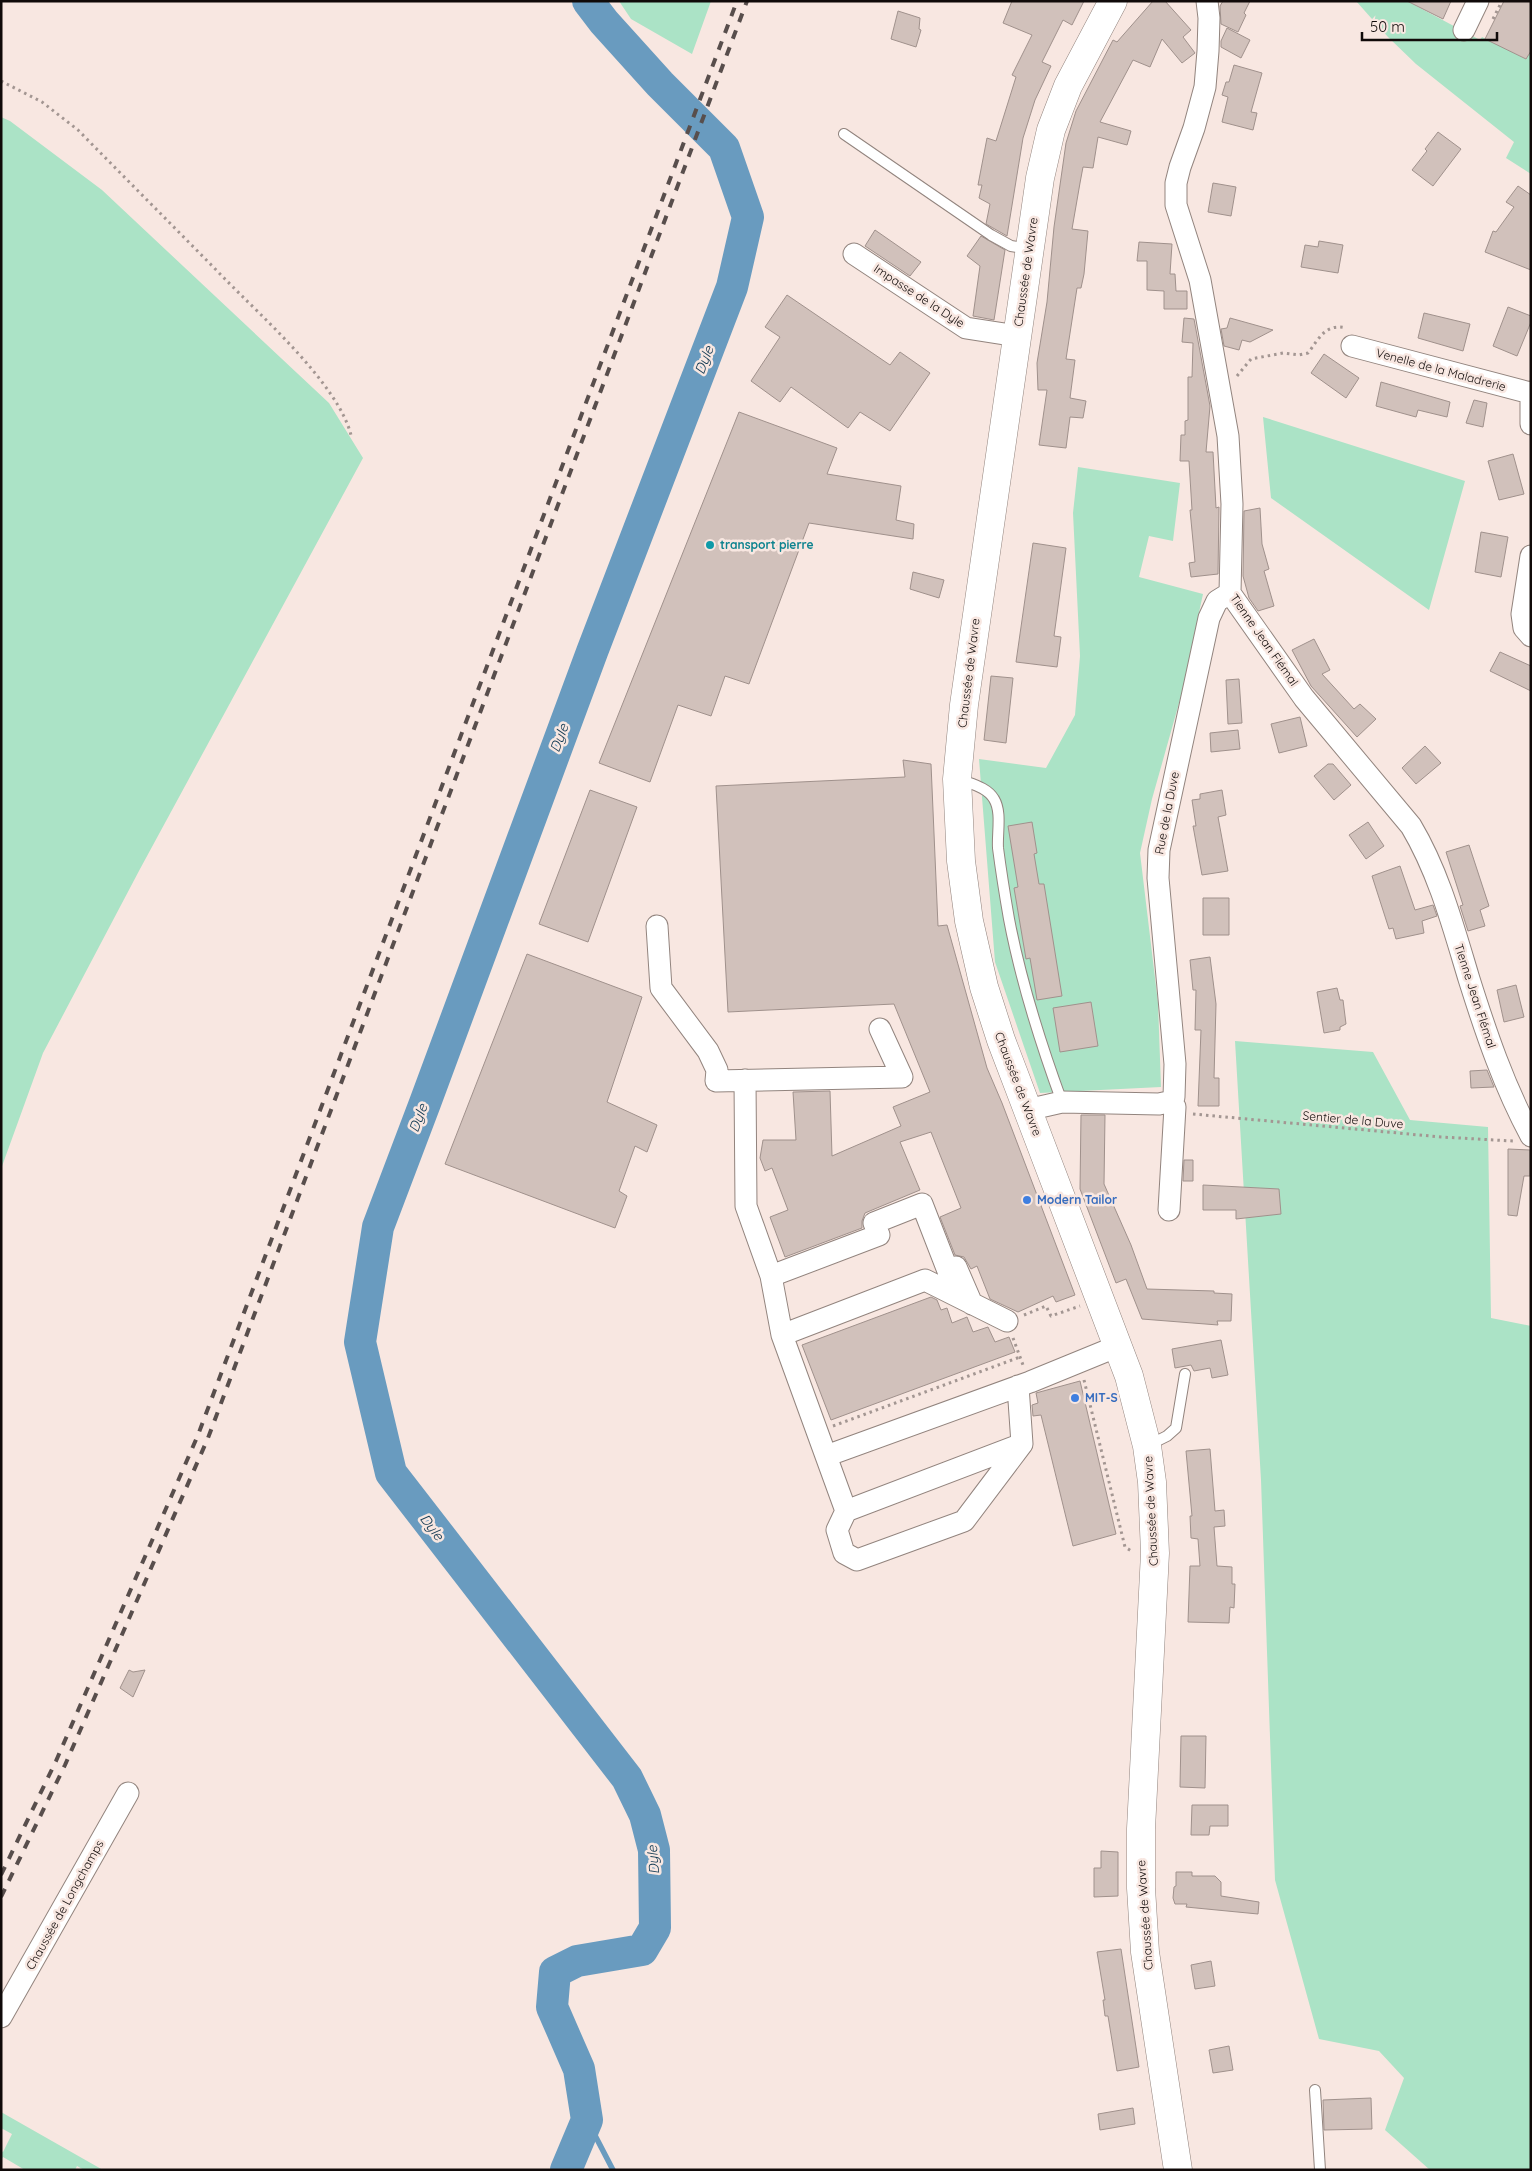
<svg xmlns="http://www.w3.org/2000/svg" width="1532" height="2171" font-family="Quicksand,sans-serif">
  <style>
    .green { fill: #abe3c6 }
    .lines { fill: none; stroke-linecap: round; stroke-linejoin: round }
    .stream { stroke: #699bbf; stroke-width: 5.5 }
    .river { stroke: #699bbf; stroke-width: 32 }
    .building { fill: #d1c1bb; stroke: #a0918c }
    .lane-casing { stroke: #92847e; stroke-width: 12 }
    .street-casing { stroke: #92847e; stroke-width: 23 }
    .secondary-casing { stroke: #92847e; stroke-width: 29 }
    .path { stroke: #a39692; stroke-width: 3; stroke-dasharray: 2.5 4; stroke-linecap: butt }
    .lane { stroke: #fff; stroke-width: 10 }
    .street { stroke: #fff; stroke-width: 21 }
    .secondary { stroke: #fff; stroke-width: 28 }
    .rail { stroke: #584e4c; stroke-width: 4; stroke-dasharray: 9 9; stroke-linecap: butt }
    .culture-dot { fill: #0f9aa8; stroke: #f8e7e1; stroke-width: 2 }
    .shop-dot { fill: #3f7fe0; stroke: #f8e7e1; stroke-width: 2 }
    .labels { text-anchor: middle; stroke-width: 5; stroke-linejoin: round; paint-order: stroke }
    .street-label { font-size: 12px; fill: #100a09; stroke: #f8e7e1 }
    .culture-label { font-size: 12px; font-weight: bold; fill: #0d838f; stroke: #f8e7e1; text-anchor: start }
    .shop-label { font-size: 12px; font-weight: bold; fill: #366cbe; stroke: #f8e7e1; text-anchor: start }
    .water-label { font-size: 14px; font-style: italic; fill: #0f3852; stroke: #f8e7e1 }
  </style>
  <rect width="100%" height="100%" fill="#f8e7e1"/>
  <path class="green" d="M619,1H711L692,54L631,19Z
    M1356,1H1407L1480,40L1482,37L1526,59L1531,51V174L1506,158L1514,142L1416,64L1388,37Z
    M1,117L10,121L102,190L329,403L363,458L140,869L43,1053L1,1169Z
    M1263,417L1465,481L1429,610L1271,498Z
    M1078,467L1180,483L1173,541L1149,536L1139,577L1203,594L1181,696L1152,799L1140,853L1158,1003L1161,1087L1040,1093L995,962L979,759L1046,768L1075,715L1080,656L1073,513Z
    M1235,1041L1373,1052L1410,1120L1488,1127L1491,1318L1531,1326V2170H1430L1385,2130L1404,2078L1379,2051L1319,2039L1275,1880L1261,1480Z
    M1,2112L103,2170H84L77,2166L75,2170H25L3,2157L1,2160V2151L3,2152L12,2134L1,2128Z"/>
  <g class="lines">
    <path class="stream" d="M587,2120L613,2170"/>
    <path class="river" d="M566,2170L587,2120L579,2069L552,2007L555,1972L577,1961L642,1950L655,1928L654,1850L645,1815L627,1778L391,1473L360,1342L378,1227L425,1103L592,652L732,287L748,217L724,148L660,84L604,22L588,1"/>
  </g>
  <path class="building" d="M1012,1H1084L1072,25L1063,20L1042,62L1051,66L1035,100L1023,138L1007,236L986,224L990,204L979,198L982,185H978L987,138L996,141L1016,77L1012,75L1032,35L1003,23Z
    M1153,1H1165L1191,30L1183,37L1195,53L1182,63L1162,39L1150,67L1133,60L1100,122L1131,131L1127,145L1098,137L1093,168L1083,167L1080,183L1072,229L1088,231L1084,274L1081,288H1077L1066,359L1075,360L1070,398L1086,401L1083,418L1070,417L1066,448L1039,445L1047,390H1038L1037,363L1047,302L1054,227L1066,143L1076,111L1113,40L1117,42Z
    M1223,1H1250L1244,13L1246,15L1238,32L1221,24L1220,6Z
    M1407,1H1451L1443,19Z
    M1504,1H1531V51L1526,59L1485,39Z
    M898,11L920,18L919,29L921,30L916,47L891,39Z
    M1227,28L1250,40L1241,58L1221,47V41Z
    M1234,65L1262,73L1251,112L1257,113L1253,130L1222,122L1228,97L1222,95L1226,82H1229Z
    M1438,132L1461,149L1433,186L1412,170L1427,151L1425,149Z
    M1213,183L1236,187L1231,216L1208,212Z
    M1518,186L1531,195V270L1485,252L1493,231L1496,232L1514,207L1506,202Z
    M875,230L921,262L910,276L865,246Z
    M981,236L1005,250L994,320L973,316L980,266L967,256Z
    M1319,241L1343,245L1338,273L1301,267L1305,245L1318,247Z
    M1139,242L1172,244L1170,274H1175L1176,291H1187V309H1164V291L1147,290V261H1137Z
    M787,295L890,365L900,352L930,373L890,431L860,412L848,428L791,387L780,402L751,381L780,337L765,327Z
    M1508,307L1531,316V322L1517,356L1493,346Z
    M1424,313L1470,324L1463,351L1418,338Z
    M1184,318L1194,319L1210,406L1206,452H1213L1216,508L1219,507L1218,574L1191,577L1189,563L1195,562L1190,510H1192L1189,461H1180L1181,435H1185V421L1188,420V377H1192L1193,343L1182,342Z
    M1230,318L1273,330L1250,342L1242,340L1239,350L1224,346L1221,329L1227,328Z
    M1324,354L1359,378L1346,398L1311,373Z
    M1381,382L1450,402L1447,417L1418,410L1416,417L1376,406Z
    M1474,400L1487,403L1483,427L1466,423Z
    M739,412L837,448L827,474L901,486L896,520L914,524L913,539L809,523L749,684L725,676L711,716L678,705L650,782L599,763Z
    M1513,454L1524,494L1499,500L1488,461Z
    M1260,508L1262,544L1269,569L1264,571L1274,606L1258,611L1249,598L1243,576L1244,511Z
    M1481,532L1508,537L1501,577L1475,572Z
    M1033,543L1066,548L1054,636L1061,637L1057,667L1016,662Z
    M913,572L944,580L939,598L910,589Z
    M1314,639L1330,670L1322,674L1354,709L1360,704L1376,719L1357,737L1311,686L1292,650Z
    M1500,652L1531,666V691L1490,671Z
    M991,676L1013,678L1006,743L984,740Z
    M1239,679L1242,723L1228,724L1226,680Z
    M1300,717L1307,746L1279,753L1271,724Z
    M1238,730L1240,749L1211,752L1210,733Z
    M1425,746L1441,763L1416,784L1402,768Z
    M903,760L931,764L938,926L947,925L987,1068L1002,1103L1075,1295L1056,1302L1053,1296L1018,1312L990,1299L977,1266L971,1269L964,1257L955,1255L940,1217L961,1208L931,1132L900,1142L920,1190L865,1213L862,1221V1228L785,1257L770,1217L788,1210L772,1168L765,1171L760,1158L763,1140H796L793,1092L830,1091L832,1156L901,1126L893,1107L930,1092L894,1004L728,1012L716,786L905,777Z
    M1328,764H1333L1351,785L1334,800L1314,776Z
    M590,790L637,807L588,942L539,924Z
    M1222,790L1226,815L1218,817L1228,871L1202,875L1193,826H1196L1192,800L1200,799V794Z
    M1032,822L1037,853L1034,854L1039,884H1044L1062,996L1037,1000L1030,958L1026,959L1014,888L1018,887L1008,826Z
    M1368,822L1384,846L1366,859L1349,835Z
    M1469,845L1489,906L1480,910L1485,926L1468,931L1460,906L1463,905L1446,852Z
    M1400,866L1415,910L1433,905L1437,916L1422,921L1424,933L1396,939L1393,928L1389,929L1372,876Z
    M1203,898H1229V935H1203Z
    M527,954L642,997L607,1102L657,1125L647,1152L635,1146L619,1191L627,1196L615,1228L445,1164Z
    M1210,957L1216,1004L1214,1078H1219V1106H1198L1201,1030H1195L1196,990H1193L1190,960Z
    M1516,985L1524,1017L1504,1022L1497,990Z
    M1337,988L1340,1000H1343L1346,1024L1340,1027V1030L1324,1033L1317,992Z
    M1091,1002L1098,1046L1060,1052L1053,1008Z
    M1487,1070L1494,1087L1471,1088L1470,1071Z
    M1081,1115H1105L1104,1184L1131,1245L1147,1289L1214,1291V1293L1232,1294L1231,1321H1217L1218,1325L1142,1319L1126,1279L1116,1283L1080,1189Z
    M1508,1149L1530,1150V1176H1524L1517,1216L1508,1215Z
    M1184,1160H1193V1181H1183Z
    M1203,1185L1279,1189L1281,1214L1236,1219V1210H1203Z
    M931,1297L937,1300L941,1310L947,1308L952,1323L967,1317L973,1332L988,1327L995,1342L1009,1337L1015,1352L831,1420L802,1345Z
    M1221,1340L1228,1375L1212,1378L1210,1368L1194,1371L1191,1365L1175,1368L1172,1349Z
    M1080,1381L1116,1534L1073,1546L1041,1415L1033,1416L1032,1405L1038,1403L1036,1393Z
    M1210,1449L1215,1511L1224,1510L1225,1526L1214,1527L1217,1566L1232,1567V1584H1235L1234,1608L1230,1607L1229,1623L1188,1622L1190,1566H1200L1198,1539L1191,1538L1190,1516H1192L1186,1451Z
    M129,1670L133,1672L145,1670L133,1697L120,1688Z
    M1181,1736H1206L1205,1788L1180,1787Z
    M1192,1805H1228V1826H1210L1209,1835H1191Z
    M1101,1851L1118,1852V1896L1094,1897V1868H1101Z
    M1176,1872H1192V1876H1215L1221,1882V1896L1259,1902L1258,1914L1186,1907L1187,1904H1175L1173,1898L1174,1887L1176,1886Z
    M1121,1949L1139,2067L1117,2071L1108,2016H1105L1103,2000H1105L1097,1952Z
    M1211,1961L1215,1986L1195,1989L1191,1965Z
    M1229,2046L1233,2070L1213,2073L1209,2050Z
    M1371,2098L1372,2129L1324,2130L1323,2100Z
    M1133,2108L1135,2124L1100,2130L1098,2114Z"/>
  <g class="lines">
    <g class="lane-casing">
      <path id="lane" d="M844,134L991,235L1011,246L1029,249
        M959,779C971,784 987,787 994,799C1002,812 997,833 998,848C1001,871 1005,896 1009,919C1021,982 1040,1042 1062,1102
        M1147,1446L1167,1436L1176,1428L1185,1374
        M1315,2090L1320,2170"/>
    </g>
    <g class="street-casing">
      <path id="street" d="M1207,1L1209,18L1208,51L1205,87L1194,128L1180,167L1176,183V205L1200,280L1228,436L1232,504L1230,593L1304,698L1411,826C1439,873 1453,926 1469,979C1486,1033 1504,1086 1531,1136
        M1464,30L1478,1
        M854,254L966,328L1017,336
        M1352,346L1530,393
        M1531,392V424
        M1531,556L1522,614L1524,628L1531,636
        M657,926L661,988L708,1051L717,1070L716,1081L902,1077L880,1029
        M745,1080L746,1206L771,1276L782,1335L846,1511L1022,1444L1018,1386
        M1168,1102L1175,1107L1169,1210
        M1027,1110L1062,1102L1159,1104L1168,1102L1174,1097L1175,1064L1158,878L1159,850L1209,618L1217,601L1230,593
        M771,1276L879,1235L874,1223L922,1204L948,1271L956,1267L972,1304
        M782,1335L925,1280L1007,1321
        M826,1456L1030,1382L1118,1346
        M846,1511L837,1530L844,1553L857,1560L964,1521L1022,1444
        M1,2017L128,1793"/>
    </g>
    <g class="secondary-casing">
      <path id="secondary" d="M1113,1L1068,86L1051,130L1040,178L964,705L957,779L961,861L969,921L984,987L1001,1040L1129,1376L1147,1446L1152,1482L1155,1553L1141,1829V1888L1145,1952L1178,2170"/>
    </g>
    <path class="path" d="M1493,19L1502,1
      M1,81L42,102L78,130C127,180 176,229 225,279C262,317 338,384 351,435
      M1237,376L1251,359L1283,353L1299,355L1308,353C1319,339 1325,323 1346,328
      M1193,1114L1441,1137L1513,1141
      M1024,1315L1046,1306L1051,1316L1080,1306
      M1013,1338L1023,1365
      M1084,1380L1125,1547L1133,1552
      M833,1426L1020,1357"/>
    <use href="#lane" class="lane"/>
    <use href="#street" class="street"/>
    <use href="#secondary" class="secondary"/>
    <path class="rail" d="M1,1875L56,1761L198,1435L737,1
      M1,1897L65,1765L208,1438L747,1"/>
  </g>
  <circle class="culture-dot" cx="710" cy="545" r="5"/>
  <g class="shop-dot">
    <circle cx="1027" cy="1200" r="5"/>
    <circle cx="1075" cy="1398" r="5"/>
  </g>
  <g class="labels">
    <g class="street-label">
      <text transform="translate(1026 272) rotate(-82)" y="4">Chaussée de Wavre</text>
      <text transform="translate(919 296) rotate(33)" y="4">Impasse de la Dyle</text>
      <text transform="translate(1441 370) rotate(15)" y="4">Venelle de la Maladrerie</text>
      <text transform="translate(1264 640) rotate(55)" y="4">Tienne Jean Flémal</text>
      <text transform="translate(969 673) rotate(-83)" y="4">Chaussée de Wavre</text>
      <text transform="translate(1167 813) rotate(-79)" y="4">Rue de la Duve</text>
      <text transform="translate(1475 996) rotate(72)" y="4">Tienne Jean Flémal</text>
      <text transform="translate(1018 1084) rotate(69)" y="4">Chaussée de Wavre</text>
      <text transform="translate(1353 1120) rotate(5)" y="4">Sentier de la Duve</text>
      <text transform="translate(1151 1511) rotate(-93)" y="4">Chaussée de Wavre</text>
      <text transform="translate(65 1905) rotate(-61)" y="4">Chaussée de Longchamps</text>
      <text transform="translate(1145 1915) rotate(-94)" y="4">Chaussée de Wavre</text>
    </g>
    <g class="culture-label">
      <text x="720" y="549">transport pierre</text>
    </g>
    <g class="shop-label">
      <text x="1037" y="1204">Modern Tailor</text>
      <text x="1085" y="1402">MIT-S</text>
    </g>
    <g class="water-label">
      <text transform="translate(704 360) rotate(-69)" y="5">Dyle</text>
      <text transform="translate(559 738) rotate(-70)" y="5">Dyle</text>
      <text transform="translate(418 1118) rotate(-70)" y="5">Dyle</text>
      <text transform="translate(432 1527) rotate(52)" y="5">Dyle</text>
      <text transform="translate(653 1860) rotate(-95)" y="5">Dyle</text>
    </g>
  </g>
  <rect width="1532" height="2171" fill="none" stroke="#100a09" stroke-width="5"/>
  <path d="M1362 32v8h135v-8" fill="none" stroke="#100a09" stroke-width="2.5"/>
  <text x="1370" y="32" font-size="15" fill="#100a09" stroke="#f8e7e1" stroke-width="4" paint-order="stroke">50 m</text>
</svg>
